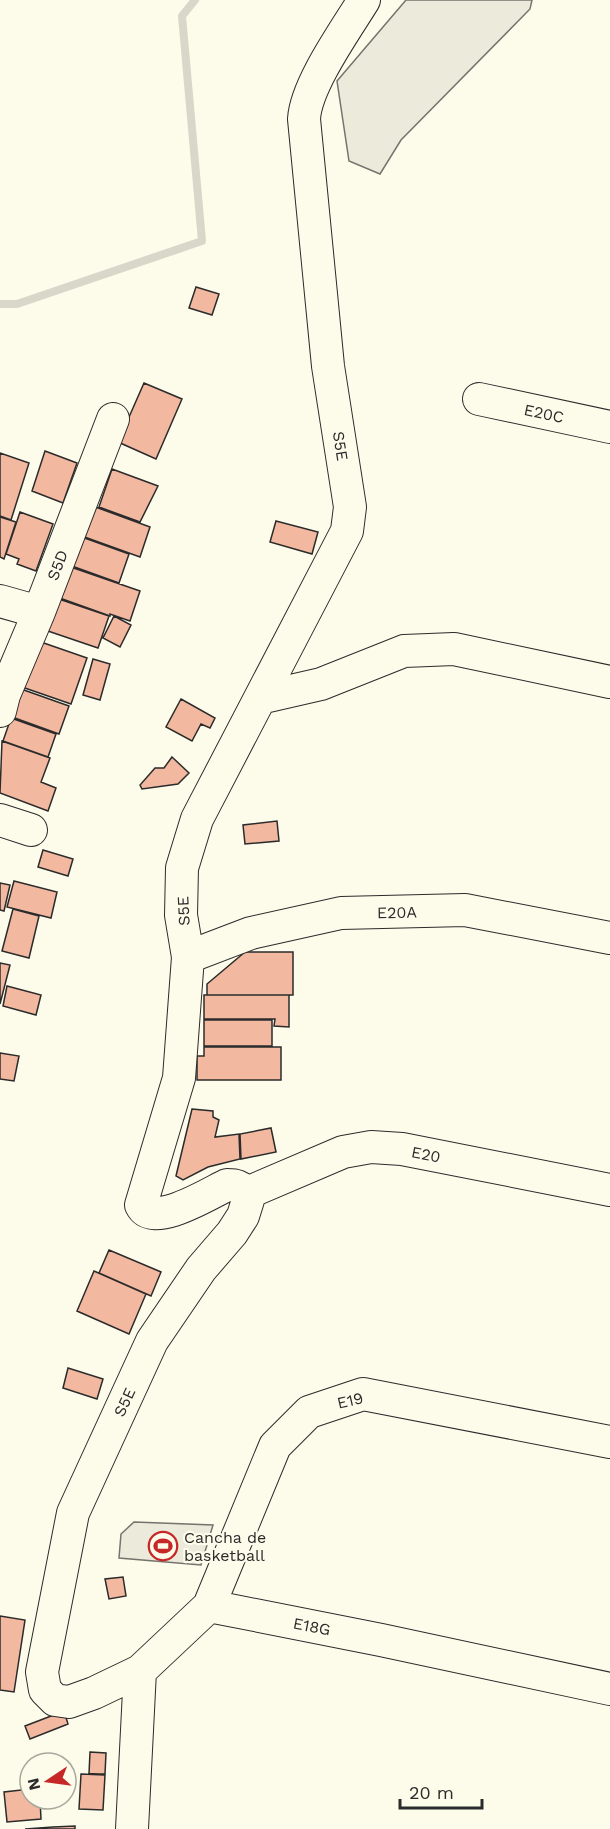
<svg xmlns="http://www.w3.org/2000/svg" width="610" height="1829" font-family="'Work Sans',sans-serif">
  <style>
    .green { fill: #ecebdb; stroke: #74746e; stroke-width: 1.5 }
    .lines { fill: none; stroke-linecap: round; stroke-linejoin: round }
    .stream { stroke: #d8d7c9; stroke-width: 8 }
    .building { fill: #f2b8a0; stroke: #2b2b2b; stroke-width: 1.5 }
    .minor-casing { stroke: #2b2b2b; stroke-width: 34 }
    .minor { stroke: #fdfbea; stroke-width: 32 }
    .labels { text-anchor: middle; stroke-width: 4.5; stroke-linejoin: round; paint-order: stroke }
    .street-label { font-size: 16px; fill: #2b2b2b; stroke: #fdfbea }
    .poi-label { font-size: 16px; fill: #2b2b2b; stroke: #fdfbea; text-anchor: start }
  </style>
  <rect width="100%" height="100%" fill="#fdfbea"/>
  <path class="green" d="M406,0H532L530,9L401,140L380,174L349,161L337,81Z
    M134,1522L213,1525L201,1565L119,1558L121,1534Z"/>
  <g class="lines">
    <path class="stream" d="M0,304H17L202,241L182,16L195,0"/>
  </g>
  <path class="building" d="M196,287L219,294L212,315L189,308Z
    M144,383L182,399L156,459L118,442Z
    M45,451L77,463L63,503L32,491Z
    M0,453L29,463L11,520L0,516Z
    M112,469L158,486L140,522L99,507Z
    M90,505L150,527L140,557L79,535Z
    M20,512L53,524L36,571L17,564L19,559L6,554Z
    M0,517L16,522L4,559L0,557Z
    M276,521L318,532L312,554L270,542Z
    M79,536L129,554L119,583L69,565Z
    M65,565L140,591L130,621L110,614V616L54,596Z
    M50,596L109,616L98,648L39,628Z
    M114,616L131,625L120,647L103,638Z
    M38,641L87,658L71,704L22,687Z
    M93,659L110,664L100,700L83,695Z
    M21,689L69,706L59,734L12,717Z
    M181,699L215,718L210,728L201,724L192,741L166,727Z
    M11,718L56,734L48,757L3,741Z
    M2,741L50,758L41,782L56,788L48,811L0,793Z
    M172,757L189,773L178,784L142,789L140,785L155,768H164Z
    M277,821L279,841L245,844L243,825Z
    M43,850L73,859L68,876L38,867Z
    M14,881L57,892L51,918L7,907Z
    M0,883L10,885L4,911L0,910Z
    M13,909L39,916L29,958L2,951Z
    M245,952H293V995H207V984Z
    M0,963L10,965L0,1004Z
    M7,986L41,995L36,1015L3,1006Z
    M204,995H289V1027L274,1026L275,1019H204Z
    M204,1020H272V1046H204Z
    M204,1047H281V1080H197V1056H204Z
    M0,1053L19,1056L14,1081L0,1079Z
    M192,1109L213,1111V1117L219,1120L215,1137L239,1134L240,1159L208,1167L183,1180L176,1176Z
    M271,1128L276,1152L241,1159L240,1134Z
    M109,1250L161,1272L151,1296L99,1273Z
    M94,1271L146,1294L129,1334L77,1311Z
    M68,1368L103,1379L97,1399L63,1388Z
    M123,1577L126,1596L109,1599L105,1579Z
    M0,1616L25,1620L14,1692L0,1690Z
    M64,1711L68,1724L30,1739L25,1726Z
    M90,1752L106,1753L105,1774H89Z
    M81,1774L105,1775L103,1810L79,1809Z
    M30,1789V1799H40L41,1819L7,1822L4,1792Z
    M75,1826V1829H25L53,1827Z"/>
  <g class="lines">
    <g class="minor-casing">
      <path id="minor" d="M364,0C345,31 306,85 304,119L328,366L350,507L347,531L197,819L182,868L181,915L188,957L179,1078L141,1205C153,1229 210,1193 227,1185C236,1185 240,1186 247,1193L248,1200L243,1216L232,1233L201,1269L152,1341L73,1513L42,1672L45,1690L55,1700L69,1702L94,1693L140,1671L209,1606L381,1640L610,1689
        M479,399L610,427
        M0,601L39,612
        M260,698L321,684L404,651L454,649L610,682
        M0,711L4,695L39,612L113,419
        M0,820L31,830
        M188,957L251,933L341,913L465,910L610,938
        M247,1193L343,1152L371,1147L402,1149L610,1190
        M209,1606L275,1446L309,1412L363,1394L610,1442
        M132,1829L140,1671"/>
    </g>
    <use href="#minor" class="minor"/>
  </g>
  <defs>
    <g id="stadium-ring" transform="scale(1.5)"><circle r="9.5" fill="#fdfbea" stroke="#c62828" stroke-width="1.5"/><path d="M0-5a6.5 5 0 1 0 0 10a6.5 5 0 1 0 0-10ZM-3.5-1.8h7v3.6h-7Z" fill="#c62828"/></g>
  </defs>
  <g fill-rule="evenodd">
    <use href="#stadium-ring" x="163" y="1546"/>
  </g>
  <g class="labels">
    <g class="street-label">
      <text transform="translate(544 413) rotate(12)" y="6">E20C</text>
      <text transform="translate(341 446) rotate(81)" y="6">S5E</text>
      <text transform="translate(57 565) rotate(-69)" y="6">S5D</text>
      <text transform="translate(183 911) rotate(-93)" y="6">S5E</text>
      <text transform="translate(397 912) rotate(-1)" y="6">E20A</text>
      <text transform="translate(426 1154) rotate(11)" y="6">E20</text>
      <text transform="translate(350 1400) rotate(-13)" y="6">E19</text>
      <text transform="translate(124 1402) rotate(-65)" y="6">S5E</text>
      <text transform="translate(312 1626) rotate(11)" y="6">E18G</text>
    </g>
    <g class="poi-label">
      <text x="184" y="1543">Cancha de<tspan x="184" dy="18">basketball</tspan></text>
    </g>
  </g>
  <g transform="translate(48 1781) rotate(257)"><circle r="28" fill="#fdfbea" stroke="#a9a89e" stroke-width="1.5"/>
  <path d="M0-4.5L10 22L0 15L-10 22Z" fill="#c62828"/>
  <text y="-9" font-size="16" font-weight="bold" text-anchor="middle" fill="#2b2b2b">N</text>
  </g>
  <path d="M400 1799v9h82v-9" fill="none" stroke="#2b2b2b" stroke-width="3"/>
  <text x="409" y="1799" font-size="18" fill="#2b2b2b" stroke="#fdfbea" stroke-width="4.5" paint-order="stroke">20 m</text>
</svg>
